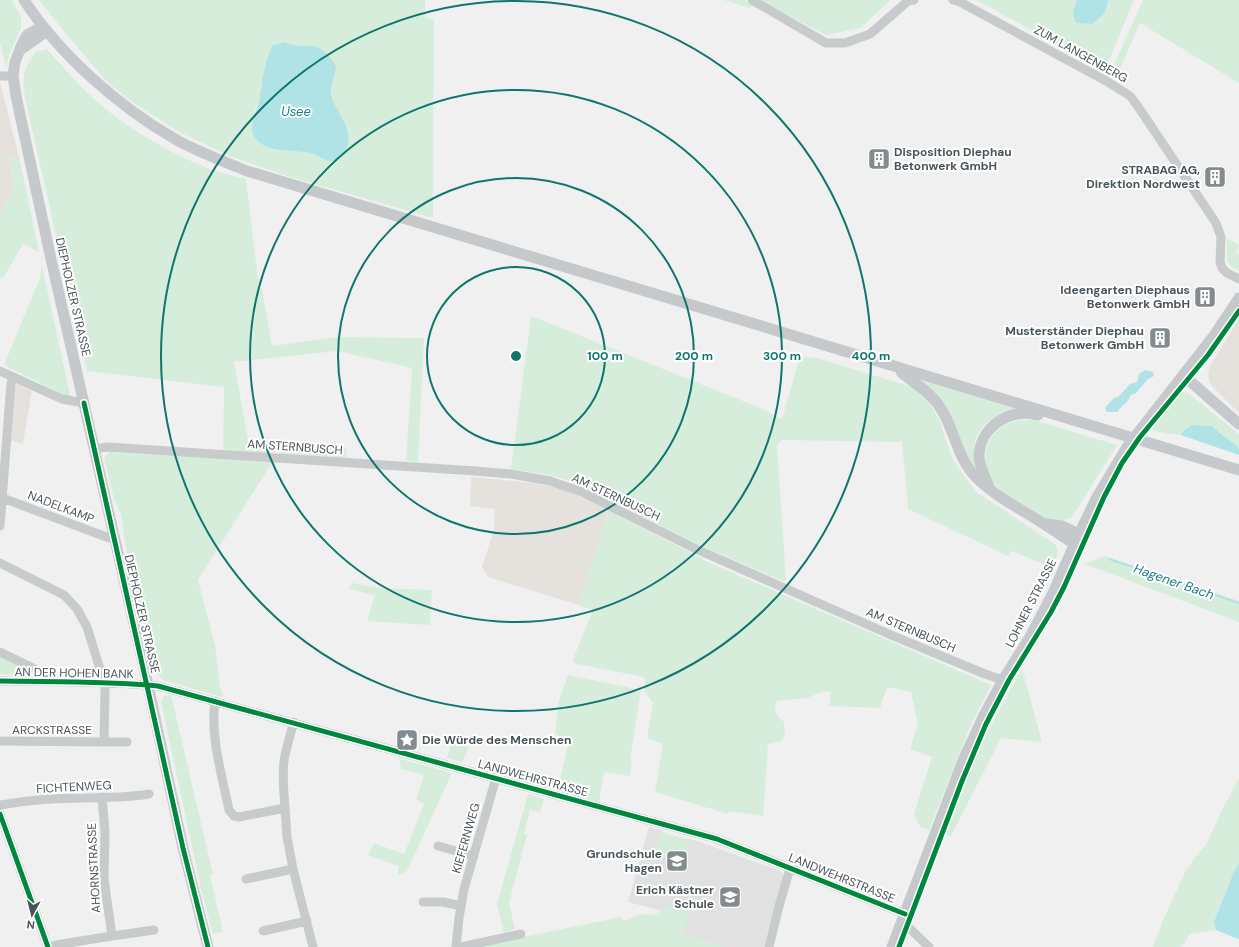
<svg xmlns="http://www.w3.org/2000/svg" width="1239" height="947" font-family="'DM Sans',sans-serif">
  <style>
    .commercial { fill: #e5e2de }
    .education { fill: #e2e1e1 }
    .green { fill: #d7eddc; fill-rule: evenodd }
    .water { fill: #afe3e6 }
    .lines { fill: none; stroke-linecap: round; stroke-linejoin: round }
    .stream { stroke: #afe3e6; stroke-width: 2 }
    .minor { stroke: #c8cbcb; stroke-width: 9 }
    .major { stroke: #c6c9cb; stroke-width: 11 }
    .cycleway-casing { stroke: #fff; stroke-width: 8 }
    .cycleway { stroke: #00873e; stroke-width: 5 }
    .ring { fill: none; stroke: #0f766e; stroke-width: 2 }
    .labels { text-anchor: middle; stroke-width: 4; stroke-linejoin: round; paint-order: stroke }
    .street-label { font-size: 12px; fill: #49545a; stroke: #fff }
    .poi-label { font-size: 12px; font-weight: bold; fill: #49545a; stroke: #fff; text-anchor: end }
    .water-label { font-size: 13px; font-style: italic; fill: #1a7e85; stroke: #fff }
    .centre { fill: #0f766e; stroke: #fff; stroke-width: 2 }
    .ring-label { font-size: 12px; text-anchor: middle; font-weight: bold; fill: #0f766e; stroke: #fff; stroke-width: 4; stroke-linejoin: round; paint-order: stroke }
  </style>
  <rect width="100%" height="100%" fill="#f0f0f0"/>
  <path class="commercial" d="M0,81L20,161L8,156L14,186L0,218Z
    M1239,319V413L1211,385L1209,381L1208,373L1210,366Z
    M9,381L32,391L23,444L5,438Z
    M471,477L533,483L564,489L609,510L579,605L488,577L482,567L494,530L495,509L470,506Z"/>
  <path class="education" d="M649,827L661,830L665,834L697,841L781,871L783,875V880L773,912L764,947H699L682,936L678,915L628,902Z"/>
  <path class="green" d="M0,0H12L21,17V28L9,55L6,68L0,42Z
    M39,0H425V18L434,19L433,218L290,177L230,156L181,133L135,104L108,83L67,35ZM285,42C300,51 317,40 329,57C332,61 334,67 336,72C334,76 332,80 331,84C330,96 336,111 344,120L326,160L315,154L291,150L254,112C265,94 261,67 273,45Z
    M724,0H744L754,5L749,8Z
    M760,0H890L861,28L825,35Z
    M976,0H1077L1074,5L1073,14L1105,12L1108,6V0H1134L1105,70Z
    M1143,0H1239V83L1140,23L1119,71L1115,66V63Z
    M47,49C62,66 77,83 93,98C124,127 164,149 202,166C216,172 232,175 246,179L259,288H262L272,346L337,337L424,338L418,462L406,461L412,368L337,351L234,362L249,445L274,442L268,454L223,451L224,387L87,371L25,98C22,76 23,71 35,52Z
    M8,156L20,161L39,252L23,244L3,278L0,277V218L14,186Z
    M1227,239L1239,245L1236,254L1239,255V271C1222,264 1228,254 1227,239Z
    M42,266L71,399L4,365L39,280Z
    M531,316L765,410L782,419L800,357L817,358L912,387L928,400L939,420L953,460L975,491L1056,545L1058,553L1053,568L1011,551L1008,556L908,509L902,442L782,440L777,445L786,581L780,580L697,544L612,501L572,482L554,476L511,469Z
    M917,379L1017,409C979,422 971,431 975,471L945,407L936,393Z
    M1181,392L1188,393L1239,434V450L1225,436L1211,426L1184,430L1181,435L1169,434L1151,430Z
    M1018,420H1034L1117,445L1072,517C1067,519 1060,522 1054,521C1035,517 999,494 989,477C982,463 985,441 997,431C1003,425 1010,423 1018,420Z
    M279,442L346,448L347,457L344,459L281,455Z
    M110,452L273,461L198,580L215,645L220,687L223,694L222,697L165,681L156,674L126,548L121,514L114,499L104,458Z
    M609,510L710,563L991,685L970,727L929,830L920,827L914,814L932,757L910,749L918,724L911,692L887,687L880,708L829,706L831,692L824,691L807,698L777,701C773,713 776,714 784,722L785,736L781,741L768,744L763,816L729,811L728,814L655,792L663,744L647,738L653,703L644,691L645,680L644,677L577,664L573,662V659L593,610L579,605Z
    M1105,556L1239,601V622L1085,564Z
    M352,583L380,588L432,590L430,625L367,621L375,595L349,589Z
    M0,655L29,671L27,675L0,674Z
    M1022,668L1042,742L1001,738L951,836L944,834L977,751Z
    M568,675L641,690L630,760L632,761L630,776L604,772L599,802L558,789L568,744L555,733L559,701Z
    M171,695L213,874L210,875L223,932L213,934L201,889L161,701L164,696Z
    M452,742L469,748L462,762L447,758Z
    M400,759L452,773L407,871L398,875V866L368,855L374,843L404,854L424,804L416,799L424,775L401,769Z
    M1239,778V863L1233,874L1215,921L1216,930L1190,934L1185,943L1180,947H1153L1163,920L1186,870L1196,856L1206,845L1222,810Z
    M528,794L544,799L540,812L530,810L524,834L527,835L509,903L515,929L504,933L497,904Z
    M660,832L689,840L684,861L655,853Z
    M681,902L692,905L683,933L723,947H479L522,937L621,917L625,921L640,914L653,915Z"/>
  <path class="water" d="M1077,0H1108C1108,12 1101,17 1092,24L1077,23C1071,16 1073,7 1077,0Z
    M285,42C297,49 311,43 321,49C327,53 332,60 336,66C336,76 330,83 331,93C334,112 354,126 347,147C345,152 338,160 332,161C325,162 320,156 313,154C294,148 265,155 254,136C248,126 257,111 259,101C263,82 263,63 273,45Z
    M1145,370L1153,372L1154,376L1148,379L1136,393L1131,395L1127,402L1121,407L1117,412H1107L1105,408L1114,398L1118,397L1130,384L1137,382L1139,374Z
    M1192,425L1211,426L1237,446L1239,450V455L1181,435L1184,430Z
    M1239,863V939H1238L1216,930L1214,922L1233,874Z"/>
  <g class="lines">
    <path class="stream" d="M1109,559L1239,603"/>
    <path class="minor" d="M752,0L826,43H845L870,34L908,1L914,0
      M953,0L960,2L1108,82L1130,96L1137,105L1216,223L1221,237L1220,262L1222,268L1227,273L1239,279
      M0,76H13
      M0,371L62,399L84,403
      M94,449L108,447L476,471L511,474L550,481L582,492L696,549L891,635L985,674L1003,680
      M0,497L109,538L114,537
      M0,526L11,383L14,377
      M0,563L64,595L77,609L87,627L104,682L105,690L104,742L0,741
      M0,652L35,669
      M0,681C53,682 106,681 158,686L717,839L905,914L907,926L929,947
      M215,701C210,737 222,775 229,810L234,816L239,817L285,808L287,837L293,869
      M104,742H127
      M0,805C27,800 56,798 84,798C106,797 128,798 149,794
      M285,808C284,792 282,777 284,761C286,748 290,735 294,722
      M0,814L48,947
      M438,846L474,856
      M246,879L293,869L313,947
      M423,902H443L461,906
      M263,931L307,921
      M112,936L154,930
      M49,947L56,945L112,936L104,879L105,832L102,797
      M456,947L459,918L464,889L496,778
      M461,947L521,934
      M769,947L778,910L790,868"/>
    <path class="major" d="M24,0C59,54 119,107 175,139C198,152 223,161 247,171L1239,470
      M43,26L27,35L22,44L15,62L13,76L16,96L51,259L148,685L183,848L208,947
      M20,50L47,31
      M901,372C917,386 932,392 943,412C955,433 958,459 976,477C994,496 1019,508 1041,522C1052,529 1063,536 1074,544
      M1183,375L1239,424
      M989,487C985,477 980,468 979,457C979,427 1011,407 1038,415
      M1047,524L1062,526L1079,534
      M892,947L964,758L984,715L1003,680L1030,637L1053,593L1079,534L1097,497L1127,447L1213,337L1239,298"/>
    <g class="cycleway-casing">
      <path id="cycleway" d="M84,403L183,848L208,947
        M0,681C53,682 106,681 158,686L717,839L905,914
        M0,814L48,947
        M899,947L962,781L986,724L1009,680L1051,612L1064,587L1104,497L1122,463L1140,437L1208,355L1239,311"/>
    </g>
    <use href="#cycleway" class="cycleway"/>
  </g>
  <g class="ring">
    <circle cx="516" cy="356" r="89"/>
    <circle cx="516" cy="356" r="178"/>
    <circle cx="516" cy="356" r="266"/>
    <circle cx="516" cy="356" r="355"/>
  </g>
  <defs>
    <g id="building-square" transform="scale(1.15)"><rect x="-9" y="-9" width="18" height="18" rx="4" fill="#838b8e" stroke="#fff"/><path d="M-4-6H4V6H1V3H-1V6H-4ZM-2.5-4.3h1.7v1.8h-1.7ZM.8-4.3h1.7v1.8H.8ZM-2.5-1h1.7V.8h-1.7ZM.8-1h1.7V.8H.8Z" fill="#fff"/></g>
    <g id="sight-square" transform="scale(1.15)"><rect x="-9" y="-9" width="18" height="18" rx="4" fill="#838b8e" stroke="#fff"/><path d="M0-6L1.8-2.2L6-1.7L2.9 1.2L3.7 5.4L0 3.3L-3.7 5.4L-2.9 1.2L-6-1.7L-1.8-2.2Z" fill="#fff"/></g>
    <g id="school-square" transform="scale(1.15)"><rect x="-9" y="-9" width="18" height="18" rx="4" fill="#838b8e" stroke="#fff"/><path d="M0-5L7-2L0 1L-7-2ZM-4 1L0 2.5L4 1V4Q0 6-4 4Z" fill="#fff"/></g>
  </defs>
  <g fill-rule="evenodd">
    <use href="#building-square" x="879" y="159"/>
    <use href="#building-square" x="1215" y="177"/>
    <use href="#building-square" x="1205" y="297"/>
    <use href="#building-square" x="1160" y="338"/>
    <use href="#sight-square" x="407" y="740"/>
    <use href="#school-square" x="677" y="861"/>
    <use href="#school-square" x="730" y="897"/>
  </g>
  <g class="labels">
    <g class="street-label">
      <text transform="translate(1081 54) rotate(29)" y="4">ZUM LANGENBERG</text>
      <text transform="translate(73 297) rotate(77)" y="4">DIEPHOLZER STRASSE</text>
      <text transform="translate(295 447) rotate(4)" y="4">AM STERNBUSCH</text>
      <text transform="translate(616 497) rotate(25)" y="4">AM STERNBUSCH</text>
      <text transform="translate(61 507) rotate(21)" y="4">NADELKAMP</text>
      <text transform="translate(1031 603) rotate(-63)" y="4">LOHNER STRASSE</text>
      <text transform="translate(142 614) rotate(77)" y="4">DIEPHOLZER STRASSE</text>
      <text transform="translate(911 630) rotate(23)" y="4">AM STERNBUSCH</text>
      <text transform="translate(74 673) rotate(1)" y="4">AN DER HOHEN BANK</text>
      <text x="52" y="734">ARCKSTRASSE</text>
      <text transform="translate(533 778) rotate(15)" y="4">LANDWEHRSTRASSE</text>
      <text transform="translate(74 787) rotate(-3)" y="4">FICHTENWEG</text>
      <text transform="translate(466 838) rotate(-74)" y="4">KIEFERNWEG</text>
      <text transform="translate(94 868) rotate(-93)" y="4">AHORNSTRASSE</text>
      <text transform="translate(842 878) rotate(22)" y="4">LANDWEHRSTRASSE</text>
    </g>
    <g class="poi-label">
      <text x="894" y="156" text-anchor="start">Disposition Diephau<tspan x="894" dy="14">Betonwerk GmbH</tspan></text>
      <text x="1200" y="174">STRABAG AG,<tspan x="1200" dy="14">Direktion Nordwest</tspan></text>
      <text x="1190" y="294">Ideengarten Diephaus<tspan x="1190" dy="14">Betonwerk GmbH</tspan></text>
      <text x="1144" y="335">Musterständer Diephau<tspan x="1144" dy="14">Betonwerk GmbH</tspan></text>
      <text x="422" y="744" text-anchor="start">Die Würde des Menschen</text>
      <text x="662" y="858">Grundschule<tspan x="662" dy="14">Hagen</tspan></text>
      <text x="714" y="894">Erich Kästner<tspan x="714" dy="14">Schule</tspan></text>
    </g>
    <g class="water-label">
      <text x="296" y="116">Usee</text>
      <text transform="translate(1174 581) rotate(19)" y="5">Hagener Bach</text>
    </g>
  </g>
  <circle cx="516" cy="356" r="6" class="centre"/>
  <g class="ring-label">
    <text x="605" y="360">100 m</text>
    <text x="694" y="360">200 m</text>
    <text x="782" y="360">300 m</text>
    <text x="871" y="360">400 m</text>
  </g>
  <g transform="translate(32 915) rotate(187)" stroke="#ffffff" stroke-width="3" paint-order="stroke">
  <path d="M0-3L7 15L0 10L-7 15Z" fill="#49545a"/>
  <text y="-6" font-size="11" font-weight="bold" text-anchor="middle" fill="#49545a">N</text>
  </g>
</svg>
